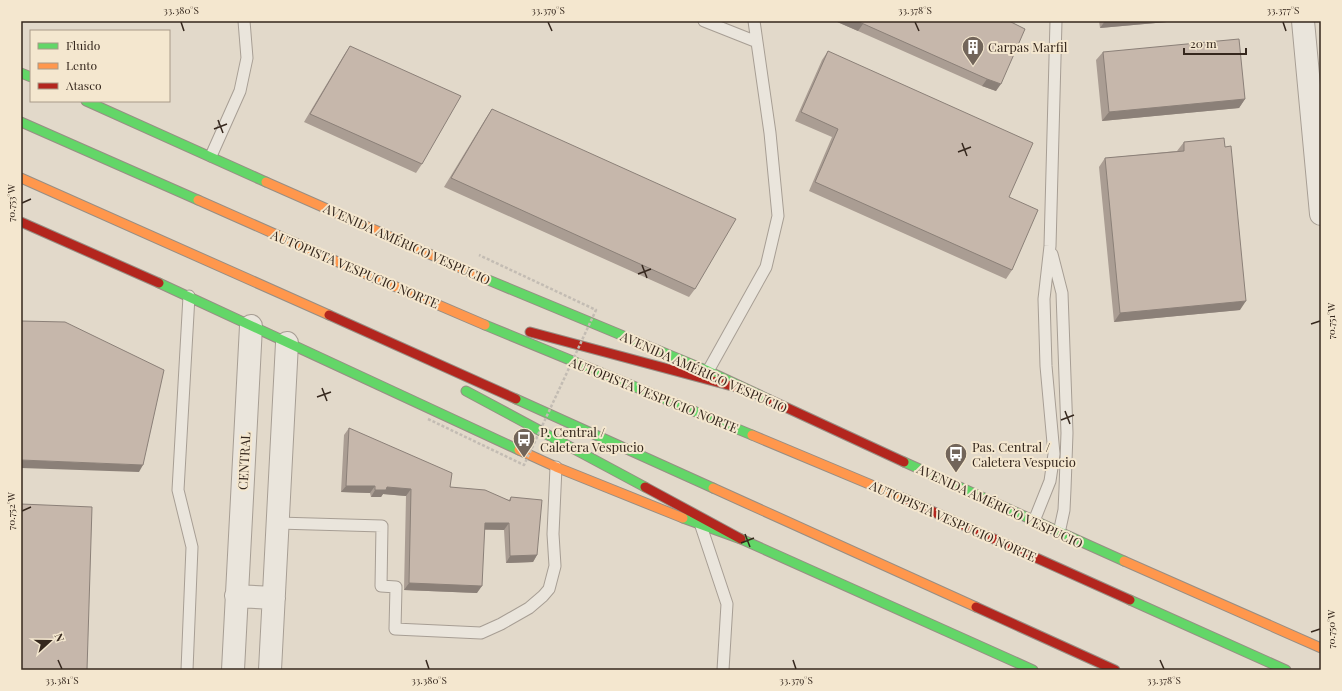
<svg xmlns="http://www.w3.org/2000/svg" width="1342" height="691" font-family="'Playfair Display',serif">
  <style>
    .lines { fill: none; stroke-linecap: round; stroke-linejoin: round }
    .lane-casing { stroke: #a79e94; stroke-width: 13 }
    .street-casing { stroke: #a79e94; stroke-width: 24 }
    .fast-casing { stroke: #978e84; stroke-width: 11 }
    .slow-casing { stroke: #978e84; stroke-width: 11 }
    .jam-casing { stroke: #978e84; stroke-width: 11 }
    .lane { stroke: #eae5dc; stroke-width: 11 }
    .street { stroke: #eae5dc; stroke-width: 22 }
    .fast { stroke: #63d668; stroke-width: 9 }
    .slow { stroke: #ff974d; stroke-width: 9 }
    .jam { stroke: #b3261e; stroke-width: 9 }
    .path-bridge { stroke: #c3bcb3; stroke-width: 2.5; stroke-dasharray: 3 2; stroke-linecap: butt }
    .wall { fill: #aa9d93 }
    .shaded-wall { fill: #8b8078 }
    .building { fill: #c6b7ab; stroke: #8b8078 }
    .ticks { fill: none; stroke: #35271d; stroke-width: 1.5 }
    .labels { text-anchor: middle; stroke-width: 4; stroke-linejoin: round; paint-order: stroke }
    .poi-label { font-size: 13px; fill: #35271d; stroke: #f4e7cf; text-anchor: start }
    .street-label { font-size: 13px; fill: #35271d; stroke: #f4e7cf }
    .neatline { fill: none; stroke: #35271d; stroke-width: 1.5 }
    .ticks-label { font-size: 10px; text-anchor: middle; fill: #35271d }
  </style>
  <rect width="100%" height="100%" fill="#e2d9ca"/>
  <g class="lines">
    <g class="lane-casing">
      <path id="lane" d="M704,21L757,42
        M211,156L240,91L247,58L244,21
        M1052,254L1062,293L1067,433L1065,489L1064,510L1059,533
        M708,371L766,267L778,216L770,133L754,21
        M1034,521L1050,481L1054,454L1046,366L1044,299L1050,246L1056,21
        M278,523L382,526L381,586L396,587L395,629L481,633L501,624L529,608L543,596L549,589L555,566L553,534L556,467
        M701,526L727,604L723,670
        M187,670L192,547L178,490L189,296"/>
    </g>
    <g class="street-casing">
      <path id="street" d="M1303,21L1321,214
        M236,596L274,598
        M233,670L251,326
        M270,670L287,343"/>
    </g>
    <g class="fast-casing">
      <path id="fast" d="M21,73L31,77
        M86,101L266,182
        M21,122L198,200
        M486,279L708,371L770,400
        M159,283L519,450
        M485,325L752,435
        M466,391L645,487
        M516,399L713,488
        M904,462L1124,561
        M683,518L741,539L1033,670
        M1130,600L1286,670"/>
    </g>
    <g class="slow-casing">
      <path id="slow" d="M21,178L329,315
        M266,182L486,279
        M198,200L338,262L485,325
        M752,435L905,499
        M519,450L556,467L683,518
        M713,488L976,607
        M1124,561L1321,648"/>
    </g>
    <g class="jam-casing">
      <path id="jam" d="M21,222L159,283
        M329,315L516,399
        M530,332L747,390
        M770,400L904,462
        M645,487L741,539
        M905,499L1130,600
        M976,607L1115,670"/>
    </g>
    <use href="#lane" class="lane"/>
    <use href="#street" class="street"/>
    <use href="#fast" class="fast"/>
    <use href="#slow" class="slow"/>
    <use href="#jam" class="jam"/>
    <path class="path-bridge" d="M428,419L524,465L596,310L479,255"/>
  </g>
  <path class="wall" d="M835,21H1009L996,91L982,86L858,31Z
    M1099,21H1178L1100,28Z
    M350,46L422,164L416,173L304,122L344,55Z
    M828,51L1009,197L1012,270L1006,279L809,191L832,137L795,121L822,60Z
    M1103,52L1245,99L1239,108L1102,121L1096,60Z
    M492,109L695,289L689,297L444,187L486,118Z
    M1184,142L1240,310L1114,322L1099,167L1105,158L1177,151Z
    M349,428L450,487L509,500L511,497L537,555L533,562L506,563L504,530H484L477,593L404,590L406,496L383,494L381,497H371L370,493L341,492L344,435Z"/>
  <path class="shaded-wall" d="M835,21H857L863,24L858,31Z
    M1105,21H1178L1100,28Z
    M987,79L1001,84L996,91L982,86Z
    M1245,99L1239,108L1102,121L1109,112Z
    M1246,301L1240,310L1114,322L1120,313Z
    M21,460L143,465L139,472L21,468Z
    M346,486H375L370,493L341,492Z
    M387,487L411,489L406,496L383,494L381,497H371L375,490Z
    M485,523H509L504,530L480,529Z
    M537,555L533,562L506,563L510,556Z
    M409,583L482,586L477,593L404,590Z"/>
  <path class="building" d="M857,21H1009L1025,29L1001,84L987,79Z
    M1239,39L1245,99L1109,112L1103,52Z
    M350,46L461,96L422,164L310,114Z
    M828,51L1033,143L1009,197L1038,210L1012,270L815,182L838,129L801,112Z
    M492,109L736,219L695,289L451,178Z
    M1224,138L1225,147L1231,146L1246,301L1120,313L1105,158L1184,151V142Z
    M21,321L65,322L164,370L143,465L21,460Z
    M349,428L452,473L450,487L485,490L510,501L511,497L542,500L537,555L510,556L509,523H485L482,586L409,583L411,489L387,487L386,490H375V486H346Z
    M21,504L92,507L87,670H21Z"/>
  <path class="ticks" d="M181,22L184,31M548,22L552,31M915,22L919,31M1283,22L1286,31M218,120L223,133M214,129L227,124M962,143L967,156M958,152L971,147M22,203L31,199M642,265L647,278M638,274L651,269M1311,324L1320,321M322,388L327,401M317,397L331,392M1065,411L1070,424M1061,420L1074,415M22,511L31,507M745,534L750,547M741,543L754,538M1311,632L1320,629M58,660L62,669M426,660L429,669M793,660L796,669M1160,660L1164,669"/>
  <defs>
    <g id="building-pin" transform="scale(1.15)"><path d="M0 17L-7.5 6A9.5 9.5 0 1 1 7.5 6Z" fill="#72655a" stroke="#f4e7cf"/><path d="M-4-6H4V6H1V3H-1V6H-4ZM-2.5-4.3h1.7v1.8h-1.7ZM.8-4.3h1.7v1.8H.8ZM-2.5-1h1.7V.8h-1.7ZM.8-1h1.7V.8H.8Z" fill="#fff"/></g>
    <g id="bus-pin" transform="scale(1.15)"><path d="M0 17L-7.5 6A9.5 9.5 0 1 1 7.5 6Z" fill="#72655a" stroke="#f4e7cf"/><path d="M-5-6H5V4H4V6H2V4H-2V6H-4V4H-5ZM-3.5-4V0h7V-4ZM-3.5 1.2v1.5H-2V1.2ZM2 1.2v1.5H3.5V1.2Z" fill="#fff"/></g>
  </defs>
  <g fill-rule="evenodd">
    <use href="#building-pin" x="973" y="47"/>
    <use href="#bus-pin" x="524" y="439"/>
    <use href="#bus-pin" x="956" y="454"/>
  </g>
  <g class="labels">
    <g class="poi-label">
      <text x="988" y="52">Carpas Marfil</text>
      <text x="540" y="437">P. Central /<tspan x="540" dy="15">Caletera Vespucio</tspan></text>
      <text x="972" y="452">Pas. Central /<tspan x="972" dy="15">Caletera Vespucio</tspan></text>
    </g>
    <g class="street-label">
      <text transform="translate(407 244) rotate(24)" y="5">AVENIDA AMÉRICO VESPUCIO</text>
      <text transform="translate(355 269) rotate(23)" y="5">AUTOPISTA VESPUCIO NORTE</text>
      <text transform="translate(704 372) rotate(24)" y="5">AVENIDA AMÉRICO VESPUCIO</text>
      <text transform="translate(654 395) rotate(22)" y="5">AUTOPISTA VESPUCIO NORTE</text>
      <text transform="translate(244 461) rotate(-87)" y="5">CENTRAL</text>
      <text transform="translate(1000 506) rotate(25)" y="5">AVENIDA AMÉRICO VESPUCIO</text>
      <text transform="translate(953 521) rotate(24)" y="5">AUTOPISTA VESPUCIO NORTE</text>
    </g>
  </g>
  <rect width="1342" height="691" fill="none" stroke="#f4e7cf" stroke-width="44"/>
  <rect x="30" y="30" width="140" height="72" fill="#f4e7cf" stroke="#a89a88"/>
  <rect x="38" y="43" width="20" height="6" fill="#63d668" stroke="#a89a88"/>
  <text x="66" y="50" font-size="12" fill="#35271d">Fluido</text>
  <rect x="38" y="63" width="20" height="6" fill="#ff974d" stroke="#a89a88"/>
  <text x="66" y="70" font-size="12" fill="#35271d">Lento</text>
  <rect x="38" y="83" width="20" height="6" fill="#b3261e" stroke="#a89a88"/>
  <text x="66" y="90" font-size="12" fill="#35271d">Atasco</text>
  <g transform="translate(50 641) rotate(69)" stroke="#f4e7cf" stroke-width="3" paint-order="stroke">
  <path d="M0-3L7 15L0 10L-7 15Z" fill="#35271d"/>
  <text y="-6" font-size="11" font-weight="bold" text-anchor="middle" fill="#35271d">N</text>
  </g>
  <path d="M1184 48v6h62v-6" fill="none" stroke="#35271d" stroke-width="2"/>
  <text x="1190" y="48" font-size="12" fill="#35271d" stroke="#f4e7cf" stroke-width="3" paint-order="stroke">20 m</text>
  <rect x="22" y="22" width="1298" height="647" class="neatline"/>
  <g class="ticks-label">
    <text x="181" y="14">33.380°S</text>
    <text x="548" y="14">33.379°S</text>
    <text x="915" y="14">33.378°S</text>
    <text x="1283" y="14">33.377°S</text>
    <text transform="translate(11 203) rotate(-90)" y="4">70.753°W</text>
    <text transform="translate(1331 321) rotate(-90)" y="4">70.751°W</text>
    <text transform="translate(11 511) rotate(-90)" y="4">70.752°W</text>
    <text transform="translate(1331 629) rotate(-90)" y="4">70.750°W</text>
    <text x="62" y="684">33.381°S</text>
    <text x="429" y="684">33.380°S</text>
    <text x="796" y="684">33.379°S</text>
    <text x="1164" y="684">33.378°S</text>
  </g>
</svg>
